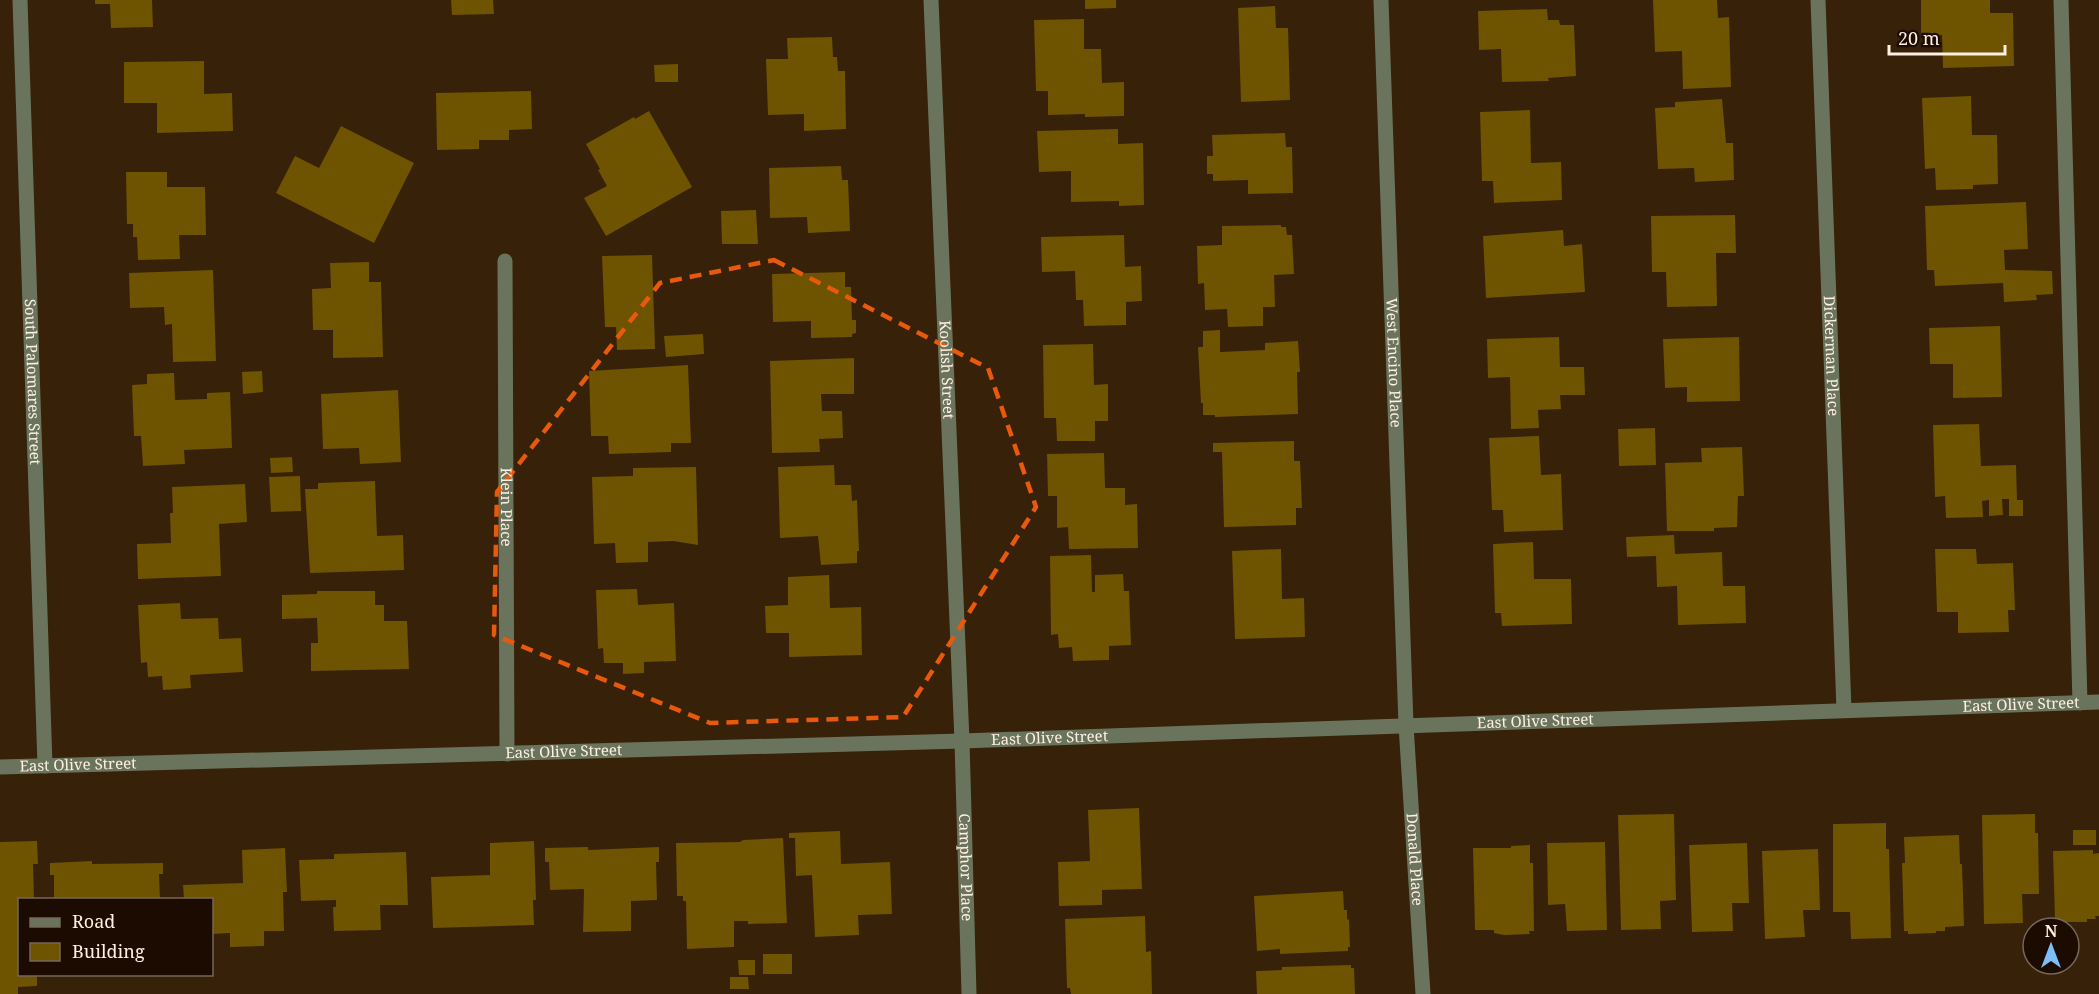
<svg xmlns="http://www.w3.org/2000/svg" width="2099" height="994" font-family="'Noto Serif',serif">
  <style>
    .building { fill: #6e5300 }
    .lines { fill: none; stroke-linecap: round; stroke-linejoin: round }
    .service { stroke: #6a745d; stroke-width: 15 }
    .minor { stroke: #6a745d; stroke-width: 15 }
    .tertiary { stroke: #6a745d; stroke-width: 15 }
    .marked { fill: none; stroke: #e8590c; stroke-width: 4.5; stroke-dasharray: 12 8; stroke-linejoin: round }
    .labels { text-anchor: middle; stroke-width: 5; stroke-linejoin: round; paint-order: stroke }
    .street-label { font-size: 15px; fill: #fff0e2; stroke: #1b0b00 }
  </style>
  <rect width="100%" height="100%" fill="#372108"/>
  <path class="building" d="M95,0H152L153,27L111,28L110,4H95Z
    M451,0H493L494,14L452,15Z
    M1085,0H1116V8L1085,9Z
    M1653,0H1717L1718,18L1729,17L1731,87L1683,89L1682,51L1655,52Z
    M1921,0H1990V13H2013L2014,66L1943,68L1942,35L1921,36Z
    M1275,6L1276,28H1288L1290,100L1241,102L1238,8Z
    M1547,9L1548,20H1559L1560,25H1574L1576,76L1548,78L1549,81L1502,82L1501,49L1479,50L1478,11Z
    M1084,19V49H1101L1102,83L1124,82V116L1085,117V114L1048,115V91H1036L1034,20Z
    M832,37L833,57H837L838,71H845L846,129L804,131V114L768,115L766,59H788L787,38Z
    M204,61V94L232,93L233,131L157,133V103H124V62Z
    M678,64V82H655L654,65Z
    M531,91L532,129L509,130V140H479V149L437,150L436,93Z
    M1971,96L1972,135H1997L1998,184L1973,185V189L1936,190L1935,168L1925,169L1922,98Z
    M1722,99L1726,143H1733L1734,180L1695,182L1694,168L1658,169L1655,108L1675,107V102Z
    M1530,110L1531,163L1561,162L1562,200L1494,203L1493,181H1482L1480,112Z
    M649,111L692,187L606,236L584,198L607,186L598,170L600,169L586,144L634,117L635,119Z
    M341,126L414,163L374,243L276,193L295,156L319,168Z
    M1118,129V144L1143,143L1144,205L1119,206V201L1071,202V171L1039,172L1037,131Z
    M1285,133L1286,147H1292L1293,193L1248,194V180L1213,181V174H1207V156H1213L1212,135Z
    M841,166L842,180H848L850,231L808,233L807,217L770,218L769,168Z
    M126,172H167V187H205L206,235H179L180,259L138,260L137,237H133V224H127Z
    M2026,202L2028,249L2004,250L2005,270L2052,271L2053,294L2036,295L2037,300L2004,302L2003,283L1935,286L1934,270H1927L1925,206Z
    M756,210L758,244H722L721,211Z
    M1735,215L1736,253H1716L1717,306L1667,307L1666,272H1652L1651,216Z
    M1281,225V227H1286L1287,235H1292L1294,274L1274,275L1275,307H1263V326L1228,327L1227,309L1205,310L1204,283L1198,284L1197,246L1222,245V226Z
    M1563,230L1564,246L1582,244L1585,292L1486,298L1483,236Z
    M1124,235L1125,267L1141,266L1142,301L1126,302V325L1084,326L1083,300H1076L1075,271L1042,272L1041,237Z
    M652,255L655,349L617,350L616,327H605L602,256Z
    M369,262V282H381L383,357L333,358V330H313L312,289L331,288L330,263Z
    M213,270L216,361L173,362L172,324L165,325L164,307L130,308L129,273Z
    M845,272V287H851L852,320H856V333L852,334V337L811,338V321L773,322L772,274Z
    M2000,326L2002,397L1953,398V364H1930L1929,328Z
    M1220,330V352L1265,350V343L1298,341L1300,372H1297L1298,414L1215,417V415H1203V403H1201L1198,347H1203V331Z
    M703,334L704,354L666,357L664,336Z
    M1559,337L1560,367H1584L1585,395H1560L1561,409L1538,410L1539,428L1511,429L1510,377L1488,378L1487,339Z
    M1739,337L1740,401L1687,402V387L1665,388L1663,339Z
    M1093,344L1094,385L1108,384V421H1095V441H1057L1056,418H1044L1043,345Z
    M854,358V394H821L822,411H842L843,438L819,439L820,452L772,453L770,361Z
    M688,365L691,443H671V452L609,454L608,436H591L589,371Z
    M262,371L263,392L243,394L242,372Z
    M174,373L175,400L207,399V393L230,392L232,448L184,450L185,464L143,466L141,436H134L132,385L147,384V374Z
    M398,390L401,462L360,464L359,448L323,449L321,394Z
    M1979,424L1981,466L2016,465L2017,500H2023V516H2009V499H2002L2003,515L1989,516V500L1982,501L1983,517L1946,518L1945,496L1935,497L1933,425Z
    M1655,428L1656,465L1619,466L1618,429Z
    M1539,436L1541,475L1561,474L1563,530L1504,532L1503,510H1492L1489,438Z
    M1294,441V461H1300L1302,508H1296V525L1224,527L1222,452H1213V443Z
    M1742,447L1744,496H1738L1737,527L1714,528V531H1667L1665,463L1702,462L1701,448Z
    M1104,453L1105,488H1125V505L1137,504L1138,548L1069,549L1068,527L1057,528V496H1048L1047,454Z
    M292,457L293,472L271,473L270,458Z
    M834,465L835,485H851L852,501L857,500L859,551H857V563L821,565L818,536L780,538L778,467Z
    M696,467L698,545L673,541L648,542V562L616,563L615,543L594,544L592,477L633,476V468Z
    M300,476L301,511L271,512L269,477Z
    M375,481L377,536L403,535L404,570L310,573L305,489H318V483Z
    M245,484L247,522L219,524L221,576L138,579L137,544L171,543L170,513H173L172,487Z
    M1674,535L1675,554L1722,552L1723,586H1745L1746,623L1678,625L1677,586L1657,587L1656,556L1627,557L1626,537Z
    M1533,542L1534,579H1571L1572,624L1502,626L1501,613H1495L1493,544Z
    M1281,549L1282,599L1304,598L1305,637L1235,639L1232,551Z
    M1935,549H1976L1977,564L2013,563L2015,610H2008L2009,632L1958,633V612H1937Z
    M1091,555L1092,592H1095V575L1123,574L1124,591H1129L1131,645L1109,646V660L1073,661L1072,647L1059,648L1058,634L1051,635L1050,556Z
    M829,575L830,608L861,607L862,655L789,657V633H766L765,606L788,605V577Z
    M637,589L638,605L674,603L676,661L644,662V673L623,674V663H604L603,648L598,649L596,590Z
    M317,591H375V605H384V621H407L409,669L311,671V643H318L317,618L282,619V595L317,594Z
    M180,603L181,619L218,618L219,639L241,638L243,672L190,675L191,688L163,690L162,676L148,677L147,662L141,663L138,605Z
    M1139,808L1142,889L1102,890V905L1059,906L1058,862L1090,861L1088,810Z
    M1674,814L1676,900L1660,901L1661,929L1621,930L1618,815Z
    M2035,814V833H2038L2039,894H2022L2023,923L1984,924L1982,815Z
    M1886,823V849H1889L1891,938L1851,939L1850,912H1833V824Z
    M2073,830H2096V845H2073Z
    M840,831L841,864L890,862L892,914L858,915L859,935L815,937L812,875L796,876L795,838H789V833Z
    M1959,835L1960,864H1962L1964,926L1945,927V931H1936V933L1908,934V931H1904L1902,863H1905L1904,837Z
    M783,838L787,923L748,924V921H734V947L687,949L686,901H683V896H677L676,843L740,842L743,840Z
    M37,841L38,864H33L34,900H20V974H37V986L18,987V994H0V842Z
    M534,841L536,900H533L534,925L433,928L431,877L490,875V843Z
    M1605,842L1607,930L1567,931L1565,904L1548,905L1547,843Z
    M1747,843L1749,903H1732L1733,931L1692,932L1689,845Z
    M1530,845V863H1533L1534,931H1529L1530,934L1504,935L1494,933V930H1475L1473,848H1511V846Z
    M588,847V850L659,847V862H656L657,900L631,901V931L583,932L584,889L550,890L549,862H545V848Z
    M285,848L287,892H283L284,931H264V946L230,947V933L212,934V900H184L183,885L243,883L242,850Z
    M1818,849L1820,910H1803L1805,937L1765,939L1762,851Z
    M2093,850V854L2099,853V916H2095L2096,919H2087V922H2059V920H2055L2053,851Z
    M406,852L408,905H380L381,930L334,931L333,907H336V900L301,901L299,860L334,859V854Z
    M92,861V864L163,863V874H159L160,900H54V875H50V863Z
    M1343,891L1344,910H1347V920L1349,919L1350,947H1348V951L1280,954V949L1257,951L1254,896Z
    M1145,916L1146,952L1151,951L1152,994H1071L1070,988H1067L1065,919Z
    M763,954H792V974H763Z
    M738,960H755V975H739Z
    M1351,965V968H1354L1355,994H1257L1256,971L1282,970V967Z
    M730,977H748L749,989H730Z"/>
  <g class="lines">
    <path class="service" d="M2061,0L2080,703"/>
    <g class="minor">
      <path id="s1" d="M20,0L45,766"/>
      <path id="s2" d="M931,0L962,741L969,994"/>
      <path id="s3" d="M1381,0L1406,725L1423,994"/>
      <path id="s4" d="M1818,0L1844,710"/>
      <path id="s5" d="M505,261L507,754"/>
    </g>
    <path class="tertiary" id="s6" d="M0,767L962,741L2099,702"/>
  </g>
  <path class="marked" d="M774,260L988,368L1036,507L903,717L710,723L494,635L497,492L660,283Z"/>
  <g class="labels">
    <g class="street-label">
      <text dy="5" stroke="none"><textPath href="#s4" startOffset="356">Dickerman Place</textPath></text>
      <text dy="5" stroke="none"><textPath href="#s3" startOffset="363">West Encino Place</textPath></text>
      <text dy="5" stroke="none"><textPath href="#s2" startOffset="370">Koolish Street</textPath></text>
      <text dy="5" stroke="none"><textPath href="#s1" startOffset="382">South Palomares Street</textPath></text>
      <text dy="5" stroke="none"><textPath href="#s5" startOffset="246">Klein Place</textPath></text>
      <text dy="5" stroke="none"><textPath href="#s6" startOffset="2022">East Olive Street</textPath></text>
      <text dy="5" stroke="none"><textPath href="#s6" startOffset="1536">East Olive Street</textPath></text>
      <text dy="5" stroke="none"><textPath href="#s6" startOffset="1050">East Olive Street</textPath></text>
      <text dy="5" stroke="none"><textPath href="#s6" startOffset="564">East Olive Street</textPath></text>
      <text dy="5" stroke="none"><textPath href="#s6" startOffset="78">East Olive Street</textPath></text>
      <text dy="5" stroke="none"><textPath href="#s3" startOffset="860">Donald Place</textPath></text>
      <text dy="5" stroke="none"><textPath href="#s2" startOffset="868">Camphor Place</textPath></text>
    </g>
  </g>
  <rect x="18" y="898" width="195" height="78" fill="#1b0b00" stroke="#76675a" stroke-width="1.5"/>
  <rect x="30" y="918" width="30" height="9" fill="#6a745d" stroke="#76675a" stroke-width="1.5"/>
  <text x="72" y="928" font-size="18" fill="#fff0e2">Road</text>
  <rect x="30" y="943" width="30" height="18" fill="#6e5300" stroke="#76675a" stroke-width="1.5"/>
  <text x="72" y="958" font-size="18" fill="#fff0e2">Building</text>
  <g transform="translate(2051 946)"><circle r="28" fill="#1b0b00" stroke="#76675a" stroke-width="1.5"/>
  <path d="M0-4.5L10 22L0 15L-10 22Z" fill="#7cbef9"/>
  <text y="-9" font-size="16" font-weight="bold" text-anchor="middle" fill="#fff0e2">N</text>
  </g>
  <path d="M1889 45v9h116v-9" fill="none" stroke="#fff0e2" stroke-width="3"/>
  <text x="1898" y="45" font-size="18" fill="#fff0e2" stroke="#1b0b00" stroke-width="4.5" paint-order="stroke">20 m</text>
</svg>
